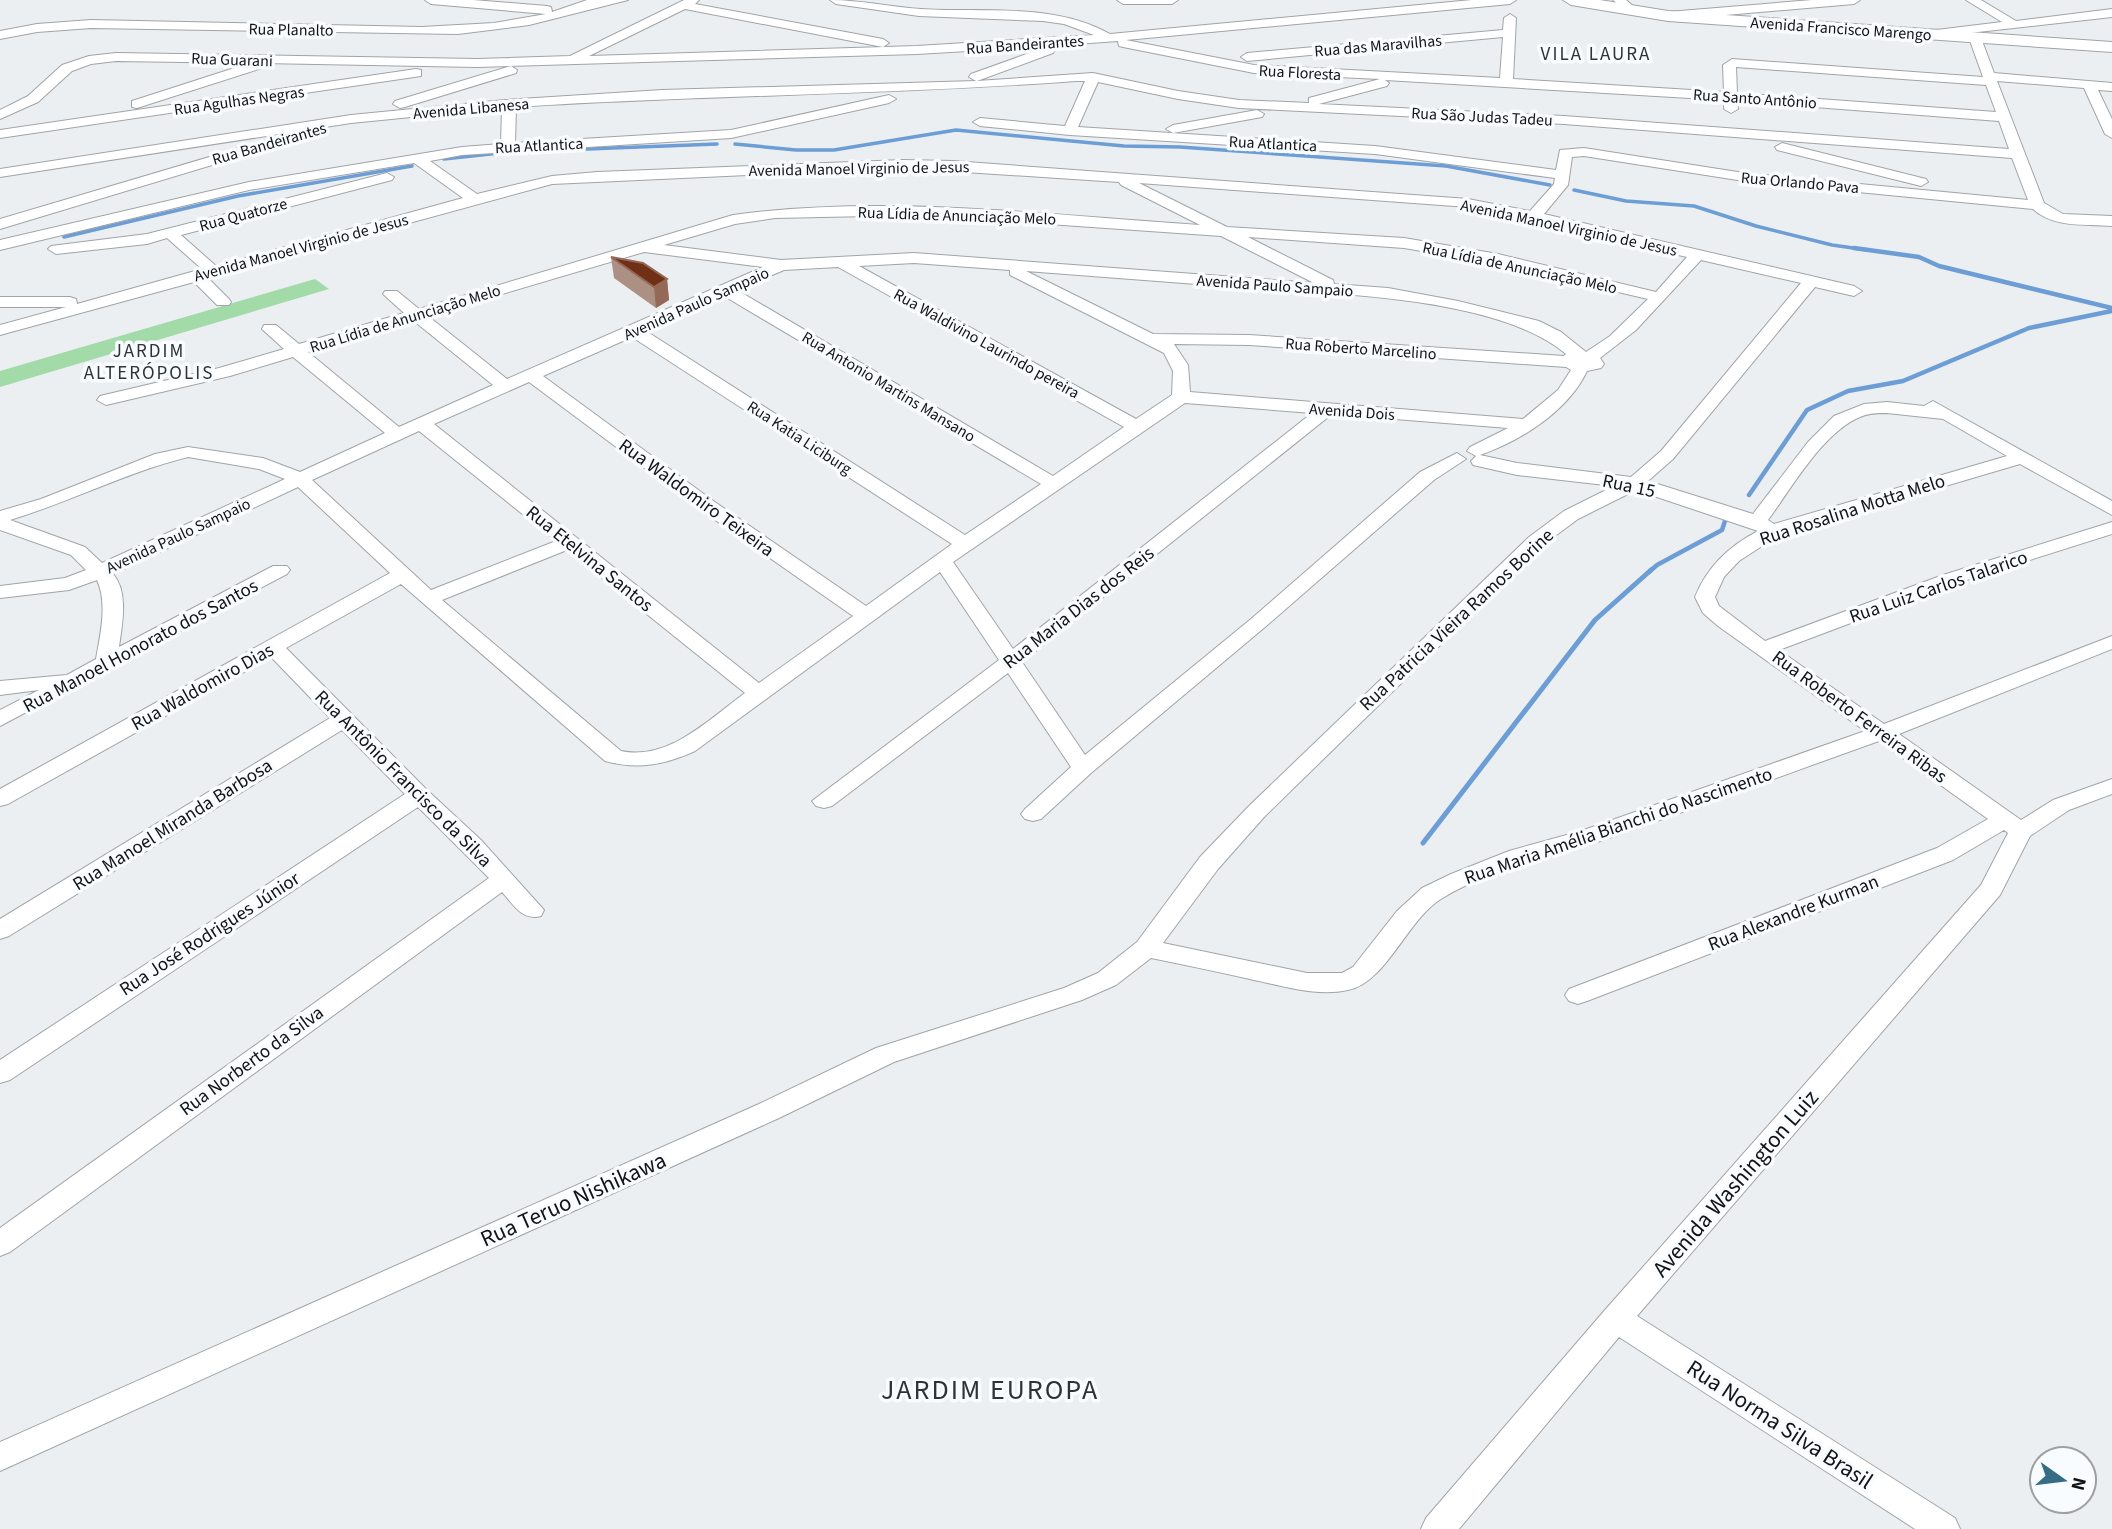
<svg xmlns="http://www.w3.org/2000/svg" width="2112" height="1529" font-family="'Source Sans 3',sans-serif">
  <style>
    .green { fill: #a2daa8 }
    .lines { fill: none; stroke-linecap: round; stroke-linejoin: round }
    .stream-far2 { stroke: #6c9ed5; stroke-width: 3.5 }
    .stream-far1 { stroke: #6c9ed5; stroke-width: 4.5 }
    .stream { stroke: #6c9ed5; stroke-width: 5 }
    .minor-casing { stroke: #a1a4a7; stroke-width: 2 }
    .major-casing { stroke: #a1a4a7; stroke-width: 2 }
    .minor { fill: #fff; fill-rule: evenodd }
    .major { fill: #fff; fill-rule: evenodd }
    .wall { fill: #ad9084 }
    .shaded-wall { fill: #946957 }
    .building { fill: #6f3015; stroke: #946957; stroke-width: 2 }
    .labels { text-anchor: middle; stroke-width: 7; stroke-linejoin: round; paint-order: stroke }
    .far-street-label { font-size: 16px; fill: #121315; stroke: #f9fcff }
    .far-quarter-label { font-size: 19px; letter-spacing: 2px; fill: #303335; stroke: #f9fcff }
    .street-label { font-size: 19px; fill: #121315; stroke: #f9fcff }
    .near-street-label { font-size: 23px; fill: #121315; stroke: #f9fcff }
    .near-quarter-label { font-size: 28px; letter-spacing: 2px; fill: #303335; stroke: #f9fcff }
  </style>
  <rect width="100%" height="100%" fill="#ebeff2"/>
  <path class="green" d="M315,279L329,289L0,387V371Z"/>
  <g class="lines">
    <path class="stream-far2" d="M735,144L796,150H834L956,130L1124,146L1180,147L1446,166L1550,185
      M444,159L509,152L717,144
      M1574,190L1626,201L1694,206L1756,226L1832,245L1867,250
      M64,237L238,196L412,166"/>
    <path class="stream-far1" d="M1854,248L1919,257L1939,266L2112,308
      M1749,495L1807,410L1848,391L1903,381L2029,328L2112,311
      M1649,572L1657,565L1722,530L1725,521"/>
    <path class="stream" d="M1423,843L1595,620L1651,570"/>
    <g class="minor-casing">
      <path id="minor" d="M425,0H473L547,6L551,7L552,12L587,0H628L529,25L458,34L91,28L37,32L0,39V31L37,24L91,20L422,27L494,23L546,14L431,4Z
        M684,0H699L695,4L883,39L889,43L883,47L685,9L589,56L917,46L1094,35L1064,24L1043,21L919,16L836,4L830,0C861,0 890,7 921,9C983,13 1053,2 1110,34L1472,0H1516L1510,4L1126,40L1254,65L1500,78L1503,37L1247,61L1241,57L1247,53L1503,30L1504,18L1510,14L1516,18L1513,79L1724,92L1723,65L1732,59L1983,77L1969,38L1975,34L1981,38L1994,73L2112,83V91L2098,90L2112,119V138L2105,134L2084,88L1997,81L2044,203L2063,214L2112,216V226C2086,224 2053,228 2033,209L1744,181L1584,156L1572,157L1568,185L1544,214L1854,286L1862,291L1854,296L1815,287L1673,459L1648,481L1753,514L1808,442L1834,416L1864,404L1887,402L1924,406L1933,401L2112,501V515L2020,464L1779,535L1739,561L1724,577L1715,597L1719,606L1765,641L1943,575L2112,522V534L1957,583L1779,650L1884,724L2112,636V649L1899,734L2021,820L2053,800L2112,779V794L2069,810L2030,836L2000,895L1637,1316L1955,1518L1960,1529H1915L1619,1337L1459,1529H1421L1426,1518L1605,1310L1981,885L2008,833L2004,830L1953,860L1587,1001L1578,1004L1569,1001L1565,995L1569,989L1937,848L1988,819L1879,741C1786,774 1693,809 1600,841C1547,858 1489,869 1441,899C1407,920 1386,983 1348,990C1317,997 1284,986 1254,980C1220,972 1185,965 1151,958L1116,985L1082,1000L894,1062L779,1118L0,1471V1442L759,1104L876,1048L1064,988L1098,973L1137,942L1200,857L1249,806L1529,537L1564,511L1614,486L1517,475L1473,465L1471,461L1476,456L1467,451L1470,447L1508,428L1332,414L1022,662L1085,755L1251,619L1420,472L1457,453L1466,459L1434,480L1265,627L1091,773L1041,819L1033,821L1025,819L1021,814L1025,809L1071,767L1008,673L832,806L824,808L816,806L812,801L999,660L940,572L695,751C664,765 638,770 605,761L401,584L286,648L427,790L481,840L544,910L541,916C522,921 514,905 502,892L10,1252L0,1256V1228L489,878L418,807L10,1080L0,1083V1060L405,794L342,730L9,936L0,939V919L330,718L271,657L8,804L0,806V789L390,573L298,487L113,574C129,592 122,625 119,647L273,566H287L290,570L287,574L0,726V710L39,690L0,695V681L67,675L96,659C100,635 108,604 97,580L69,590L0,598V586L65,578L86,570L71,555L0,530V511L41,499L155,454L188,447L263,458L300,472L385,433L293,357L230,376L106,405L97,400L100,396L219,368L284,349L262,329L264,325H276L299,344L404,313L383,294L385,291H397L419,309L733,215C887,194 1046,215 1200,225L1121,185L1119,182L903,168L552,184L208,278L229,299L231,302L229,305H217L194,282L0,335V325L66,307H0V297H70L76,299L77,304L202,269L167,238L147,244L56,254L48,249L51,246L147,234L387,173L394,177L392,180L181,235L216,266L463,198L414,163L249,190L0,250V240L249,182L462,147L501,144L502,108L351,123L0,177V169L351,115L505,100L662,90L976,81L969,77L971,74L1049,46L917,54L477,67L262,63V68L137,108L132,107V101L250,63L116,61L91,64L72,71L38,102L0,119V110L28,96L62,65L89,56L116,53L477,59L570,56ZM1118,41L1119,46L1123,47L1254,73L1380,79L1309,98V103L1239,100L1178,91L1093,73L977,81L1053,53L1055,50L1049,46ZM1736,67L1986,85L1996,112L1737,93ZM1385,80L1724,100V109L1731,113L1738,109L1737,101L1999,121L2009,149L1564,116L1319,104L1387,86L1389,83ZM1076,81H1085L1065,126L980,118L973,122L980,126L1070,135L1375,154L1555,178L1554,184L1530,211L1468,199L953,161L903,160L597,172L552,176L477,194L430,161L462,155L731,138L889,103L896,99L889,95L731,130L515,143L516,107C702,95 889,95 1076,81ZM1098,82L1178,99L1239,108L1564,124L2012,158L2028,200L1744,173L1584,148L1560,150L1556,170L1375,146L1078,127ZM1139,183L1468,207L1687,257L1656,292L1498,254L1404,238L1227,227ZM917,215L1221,236L1314,283L914,253L781,260L664,245L735,224L775,218ZM1248,237L1404,248L1498,264L1648,299L1610,336L1586,352L1561,332L1539,321L1458,301L1388,288L1334,284L1333,280ZM644,252L763,267L507,379L428,316ZM1701,260L1801,283L1661,451L1631,477L1517,463L1480,455C1521,441 1568,411 1587,371L1601,368L1604,364L1600,358L1636,330ZM914,263L1010,270V275L1164,353L1173,371L1172,395L1136,419L859,266ZM838,267L1124,427L1053,476L737,290L784,270ZM1026,271C1100,277 1175,282 1249,288C1336,294 1499,297 1566,354L1564,356L1249,335L1153,334ZM724,296L1041,484L965,535L646,331ZM414,321L493,385L399,427L308,352ZM632,337L952,544L866,606L712,500L543,376ZM1174,344L1249,345L1566,367L1571,370L1558,390L1523,419L1190,392L1188,365ZM529,382L698,508L853,616L759,683L434,424ZM1185,403L1312,413L1013,649L953,562ZM1887,413L1943,419L2007,456L1774,524L1768,520C1791,489 1823,432 1860,417C1868,413 1878,413 1887,413ZM419,431L556,541L431,590L312,480ZM188,457L259,469L285,479L102,563L85,547L10,520C70,502 127,472 188,457ZM1636,490L1758,531C1729,546 1707,567 1695,597L1703,613L1718,626L1865,731L1581,831L1509,851L1451,874L1422,888L1397,911L1353,967L1342,973H1307L1163,943L1218,869L1265,816L1543,545L1578,519ZM567,550L745,693C709,719 669,761 621,751L442,600Z
        M1117,0H1178L1172,4H1123Z
        M1613,0H1626L1639,11L1629,14Z
        M1812,0H1860L1854,4L1668,20L1662,16L1668,12Z
        M1966,0H1981L2016,21L2112,9V17L1924,38V32L1928,31L2002,22Z
        M511,66L517,70L516,73L405,107L400,108L393,104L395,101Z
        M416,69L421,70V76L0,138V130Z
        M1257,110L1264,114L1262,117L1173,133L1166,129L1173,125Z
        M270,139L275,140V146L0,229V219Z
        M1782,143L1926,179L1928,182L1921,186L1777,150L1775,147Z"/>
    </g>
    <g class="major-casing">
      <path id="major" d="M1563,0H1600L1668,11L2112,42V52L1668,21L1571,5Z"/>
    </g>
    <use href="#minor" class="minor"/>
    <use href="#major" class="major"/>
  </g>
  <path class="wall" d="M611,257L667,279L669,300L656,308L614,278Z"/>
  <path class="shaded-wall" d="M667,279L669,300L656,308L654,287Z"/>
  <path class="building" d="M611,257L643,263L667,279L654,287Z"/>
  <g class="labels">
    <g class="far-street-label">
      <text transform="translate(1841 28) rotate(4)" y="6">Avenida Francisco Marengo</text>
      <text transform="translate(291 29) rotate(1)" y="6">Rua Planalto</text>
      <text transform="translate(1025 44) rotate(-4)" y="6">Rua Bandeirantes</text>
      <text transform="translate(1378 45) rotate(-5)" y="6">Rua das Maravilhas</text>
      <text transform="translate(232 59) rotate(2)" y="6">Rua Guarani</text>
      <text transform="translate(1300 72) rotate(3)" y="6">Rua Floresta</text>
      <text transform="translate(1755 98) rotate(4)" y="6">Rua Santo Antônio</text>
      <text transform="translate(239 100) rotate(-8)" y="6">Rua Agulhas Negras</text>
      <text transform="translate(471 108) rotate(-5)" y="6">Avenida Libanesa</text>
      <text transform="translate(1482 116) rotate(3)" y="6">Rua São Judas Tadeu</text>
      <text transform="translate(269 143) rotate(-16)" y="6">Rua Bandeirantes</text>
      <text transform="translate(1273 143) rotate(3)" y="6">Rua Atlantica</text>
      <text transform="translate(539 145) rotate(-3)" y="6">Rua Atlantica</text>
      <text transform="translate(859 168) rotate(-1)" y="6">Avenida Manoel Virginio de Jesus</text>
      <text transform="translate(1800 182) rotate(5)" y="6">Rua Orlando Pava</text>
      <text transform="translate(243 214) rotate(-15)" y="6">Rua Quatorze</text>
      <text transform="translate(957 215) rotate(2)" y="6">Rua Lídia de Anunciação Melo</text>
      <text transform="translate(1569 227) rotate(12)" y="6">Avenida Manoel Virginio de Jesus</text>
      <text transform="translate(301 247) rotate(-15)" y="6">Avenida Manoel Virginio de Jesus</text>
      <text transform="translate(1520 267) rotate(12)" y="6">Rua Lídia de Anunciação Melo</text>
      <text transform="translate(1275 285) rotate(4)" y="6">Avenida Paulo Sampaio</text>
      <text transform="translate(696 303) rotate(-24)" y="6">Avenida Paulo Sampaio</text>
      <text transform="translate(405 318) rotate(-17)" y="6">Rua Lídia de Anunciação Melo</text>
      <text transform="translate(987 343) rotate(29)" y="6">Rua Waldivino Laurindo pereira</text>
      <text transform="translate(1361 348) rotate(4)" y="6">Rua Roberto Marcelino</text>
      <text transform="translate(889 386) rotate(31)" y="6">Rua Antonio Martins Mansano</text>
      <text transform="translate(1352 411) rotate(4)" y="6">Avenida Dois</text>
      <text transform="translate(800 437) rotate(33)" y="6">Rua Katia Liciburg</text>
      <text transform="translate(178 535) rotate(-25)" y="6">Avenida Paulo Sampaio</text>
    </g>
    <g class="far-quarter-label">
      <text x="1596" y="60">VILA LAURA</text>
      <text x="149" y="357">JARDIM<tspan x="149" dy="22">ALTERÓPOLIS</tspan></text>
    </g>
    <g class="street-label">
      <text transform="translate(1629 485) rotate(12)" y="7">Rua 15</text>
      <text transform="translate(697 497) rotate(36)" y="7">Rua Waldomiro Teixeira</text>
      <text transform="translate(1852 509) rotate(-18)" y="7">Rua Rosalina Motta Melo</text>
      <text transform="translate(590 558) rotate(39)" y="7">Rua Etelvina Santos</text>
      <text transform="translate(1938 586) rotate(-19)" y="7">Rua Luiz Carlos Talarico</text>
      <text transform="translate(1078 607) rotate(-38)" y="7">Rua Maria Dias dos Reis</text>
      <text transform="translate(1456 619) rotate(-43)" y="7">Rua Patricia Vieira Ramos Borine</text>
      <text transform="translate(140 645) rotate(-28)" y="7">Rua Manoel Honorato dos Santos</text>
      <text transform="translate(202 686) rotate(-29)" y="7">Rua Waldomiro Dias</text>
      <text transform="translate(1860 716) rotate(36)" y="7">Rua Roberto Ferreira Ribas</text>
      <text transform="translate(404 778) rotate(45)" y="7">Rua Antônio Francisco da Silva</text>
      <text transform="translate(172 824) rotate(-32)" y="7">Rua Manoel Miranda Barbosa</text>
      <text transform="translate(1618 825) rotate(-19)" y="7">Rua Maria Amélia Bianchi do Nascimento</text>
      <text transform="translate(1793 912) rotate(-21)" y="7">Rua Alexandre Kurman</text>
      <text transform="translate(209 933) rotate(-33)" y="7">Rua José Rodrigues Júnior</text>
      <text transform="translate(251 1060) rotate(-36)" y="7">Rua Norberto da Silva</text>
    </g>
    <g class="near-street-label">
      <text transform="translate(1735 1183) rotate(-49)" y="8">Avenida Washington Luiz</text>
      <text transform="translate(573 1199) rotate(-24)" y="8">Rua Teruo Nishikawa</text>
      <text transform="translate(1780 1424) rotate(33)" y="8">Rua Norma Silva Brasil</text>
    </g>
    <g class="near-quarter-label">
      <text x="990" y="1399">JARDIM EUROPA</text>
    </g>
  </g>
  <g transform="translate(2063 1480) rotate(104)"><circle r="33" fill="#f9fcff" stroke="#9d9fa1" stroke-width="2"/>
  <path d="M0-5L12 26L0 18L-12 26Z" fill="#356d87"/>
  <text y="-10" font-size="19" font-weight="bold" text-anchor="middle" fill="#121315">N</text>
  </g>
</svg>
